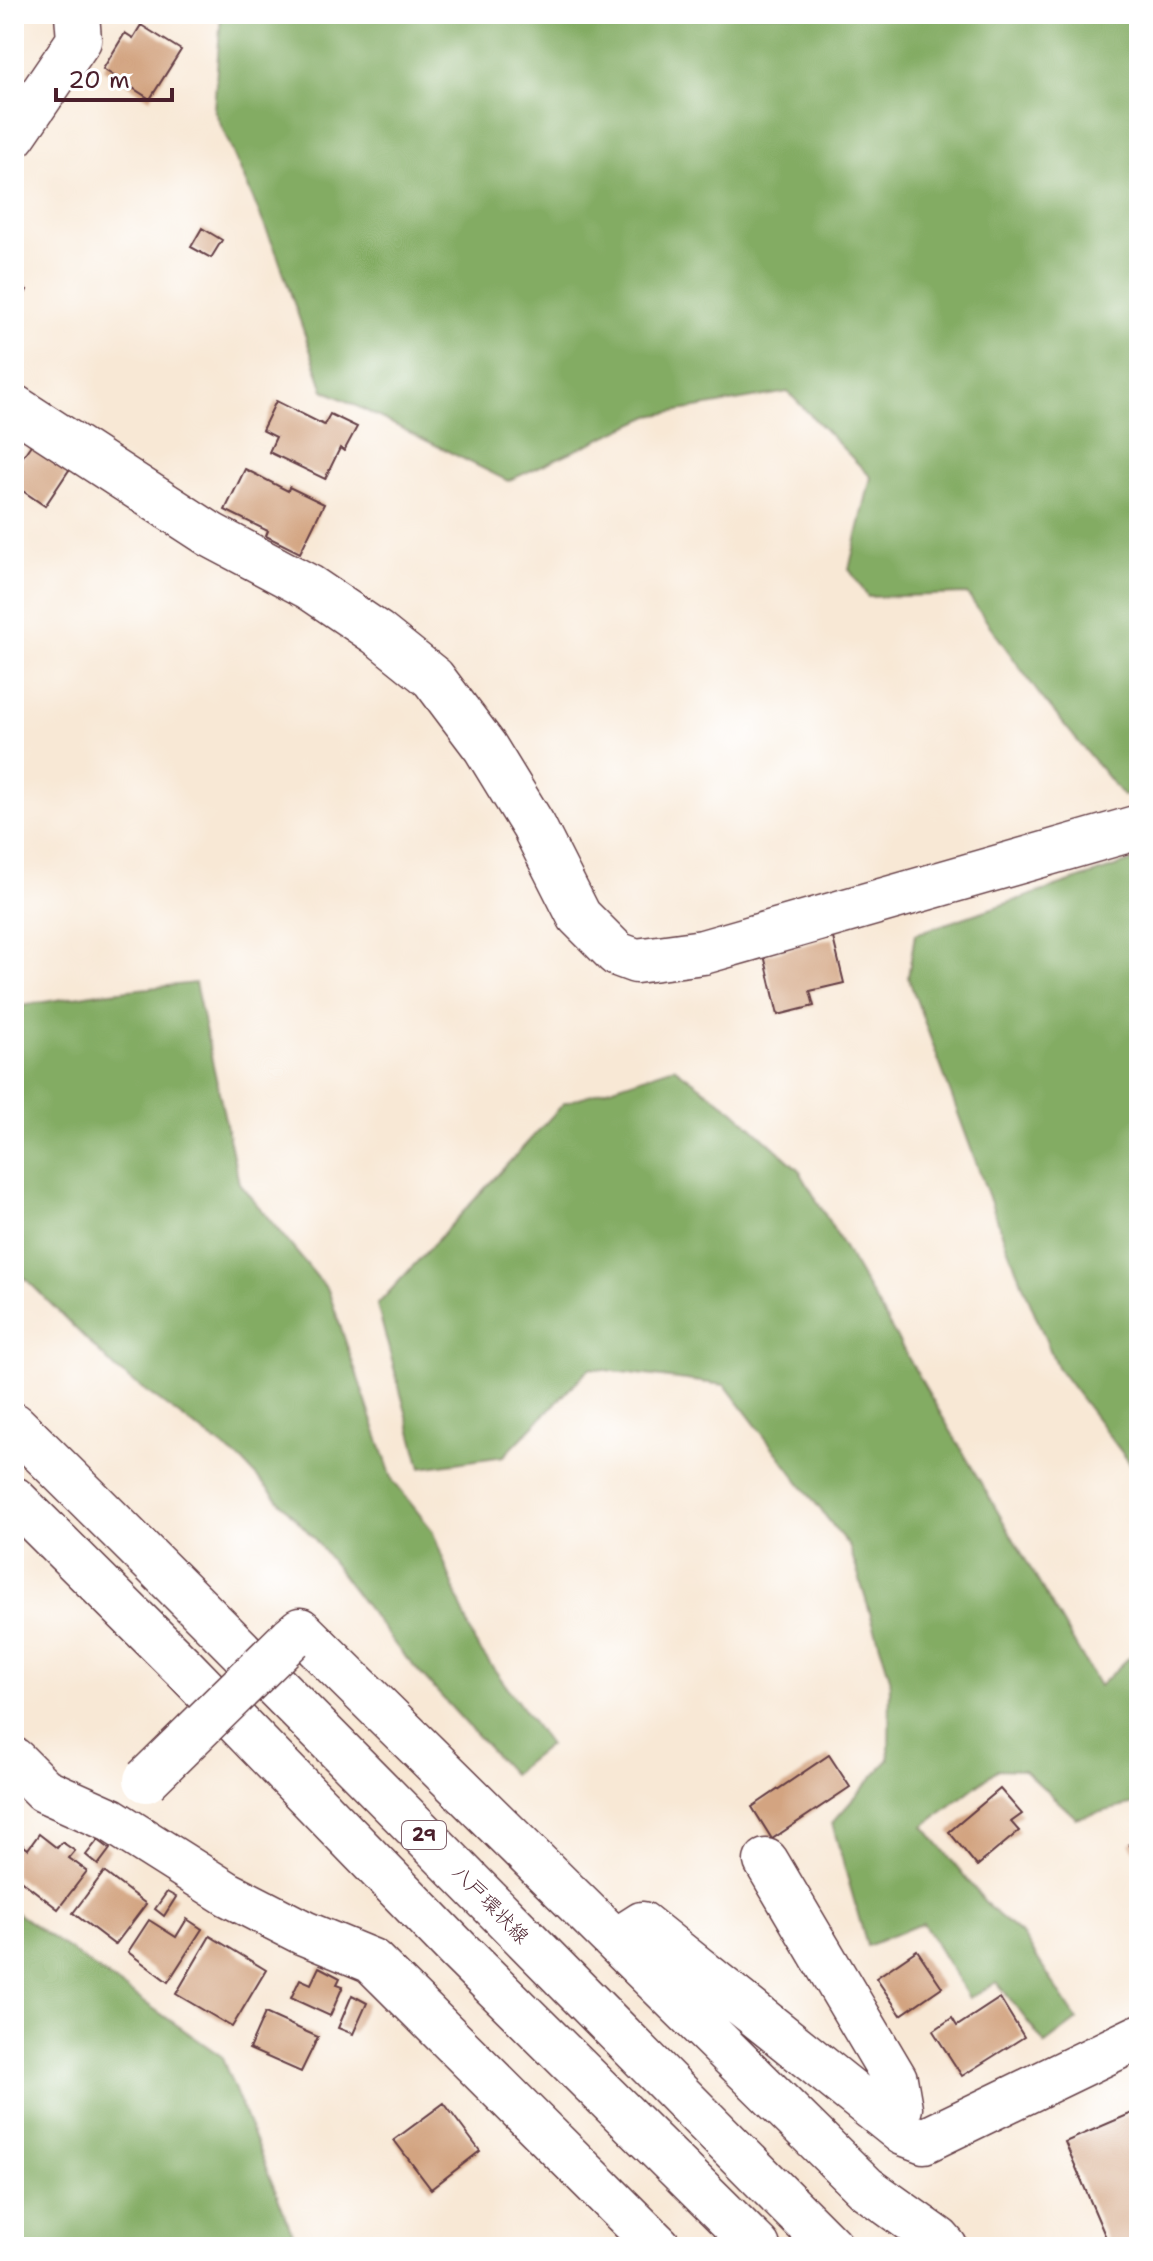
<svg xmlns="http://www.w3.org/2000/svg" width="1153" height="2261" font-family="'Shantell Sans','Klee One',sans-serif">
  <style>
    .forest { fill: #83ac63; stroke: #666647; stroke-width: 2 }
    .building { fill: #d3a481 }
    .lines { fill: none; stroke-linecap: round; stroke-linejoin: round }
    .minor-casing { stroke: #643d44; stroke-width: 47 }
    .major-casing { stroke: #643d44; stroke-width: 47 }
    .minor { stroke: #fff; stroke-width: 44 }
    .major { stroke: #fff; stroke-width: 44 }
    .minor-bridge-casing { stroke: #643d44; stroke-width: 47; stroke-linecap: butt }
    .minor-bridge { stroke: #fff; stroke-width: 44 }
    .labels { text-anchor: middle; stroke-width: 7; stroke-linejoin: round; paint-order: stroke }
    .shield { fill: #fff; stroke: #80626b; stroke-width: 2 }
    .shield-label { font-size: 18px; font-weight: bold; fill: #4a1f2b }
    .street-label { font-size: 20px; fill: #4a1f2b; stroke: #fff }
  </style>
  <rect width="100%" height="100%" fill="#fff"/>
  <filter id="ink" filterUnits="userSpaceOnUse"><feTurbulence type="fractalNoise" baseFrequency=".0125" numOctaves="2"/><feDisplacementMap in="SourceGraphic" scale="16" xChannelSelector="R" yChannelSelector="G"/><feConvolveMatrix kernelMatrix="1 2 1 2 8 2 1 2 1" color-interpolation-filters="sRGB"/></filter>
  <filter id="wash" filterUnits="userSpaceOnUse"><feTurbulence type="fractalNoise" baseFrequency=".006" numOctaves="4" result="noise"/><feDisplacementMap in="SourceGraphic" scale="32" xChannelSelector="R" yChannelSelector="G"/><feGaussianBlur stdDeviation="1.8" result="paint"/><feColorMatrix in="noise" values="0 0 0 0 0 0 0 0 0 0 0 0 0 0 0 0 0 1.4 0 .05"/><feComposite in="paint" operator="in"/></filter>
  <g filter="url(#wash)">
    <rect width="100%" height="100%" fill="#f8e8d5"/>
    <path class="forest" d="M221,14H1139V791L1123,796L1039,694L967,594L868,597L849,569L871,477L788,392L650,416L508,481L324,390L277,254L214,109Z
      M1139,859V1475L1057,1367L1006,1244L908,977L915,934Z
      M195,983L239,1183L328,1290L393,1481L432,1530L475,1643L549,1745L512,1774L400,1651L313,1537L242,1461L117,1370L14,1267V1007L92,994Z
      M674,1067L734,1111L799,1170L1099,1686L1136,1651L1139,1652V1803L1076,1818L1024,1770L998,1769L924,1826L990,1908L1023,1936L1077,2020L1045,2044L997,1982L969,1998L923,1923L867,1946L832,1823L889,1759L890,1678L850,1548L725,1385L590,1368L504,1456L421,1468L377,1305L564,1103Z
      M14,1911L221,2056L296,2242L301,2247H14Z"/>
    <g id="blocks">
      <path class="building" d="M141,25L181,50L150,99L103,69L125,33L133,38Z
        M202,228L222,240L211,258L191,247Z
        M14,283L27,290L14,315Z
        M276,401L324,425L330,414L357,427L344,451L340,448L325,479L269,452L276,437L262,430Z
        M33,442L71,467L45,506L14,485V469Z
        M245,469L288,491L289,487L324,504L300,553L266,536L268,531L225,510Z
        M833,938L844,983L810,991L814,1006L778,1015L764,955Z
        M829,1755L850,1787L772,1839L752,1807Z
        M1000,1789L1022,1814L1011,1822L1019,1831L977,1866L949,1832Z
        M39,1834L57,1848L62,1842L75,1851L69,1858L87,1871L58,1909L14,1875V1851L20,1843L28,1849Z
        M1139,1838V1859L1129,1844Z
        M98,1840L110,1849L98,1865L86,1855Z
        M104,1872L146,1904L115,1945L73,1913Z
        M167,1892L176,1897L164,1916L155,1909Z
        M187,1919L202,1929L168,1982L128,1952L149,1920L176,1937Z
        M210,1936L266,1970L232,2027L176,1994Z
        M917,1950L942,1987L901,2015L876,1978Z
        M319,1967L340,1978L337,1984L343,1986L330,2016L291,1998L300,1979L311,1984Z
        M352,1995L367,2003L353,2034L338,2028Z
        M1000,1998L1024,2037L962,2076L933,2031L952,2018L957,2026Z
        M265,2013L318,2037L301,2072L249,2049Z
        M444,2103L480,2151L431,2189L394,2140Z
        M1139,2110V2247H1110L1065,2142Z"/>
    </g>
  </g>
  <g filter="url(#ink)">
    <use href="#blocks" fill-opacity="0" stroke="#643d44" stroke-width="2"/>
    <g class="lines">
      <g class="minor-casing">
        <path id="minor" d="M14,135L79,40L77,14
          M14,407L211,535L309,587L377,633L433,678L485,747L534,827L579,916L617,954L636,961L703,952L1139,827
          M291,1638L300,1630L866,2188L939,2240L945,2247
          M14,1760L44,1790L111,1820L228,1894L304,1933L372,1961L659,2247
          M766,1861L895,2079L900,2108L893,2125
          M617,1940L642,1924L903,2133L924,2141L1139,2037"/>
      </g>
      <g class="major-casing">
        <path id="major" d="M14,1425C290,1696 558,1974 831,2247
          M14,1499L184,1668L458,1950L758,2247"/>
      </g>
      <use href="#minor" class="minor"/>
      <use href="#major" class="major"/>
      <g class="minor-bridge-casing">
        <path id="minor-bridge" d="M146,1780L291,1638"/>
      </g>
      <use href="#minor-bridge" class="minor-bridge"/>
    </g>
  </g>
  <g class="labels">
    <rect class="shield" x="402" y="1821" width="44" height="28" rx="6"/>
    <g class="shield-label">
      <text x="424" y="1841">29</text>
    </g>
    <g class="street-label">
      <text transform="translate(491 1904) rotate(46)" y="7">八戸環状線</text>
    </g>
  </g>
  <rect width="1153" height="2261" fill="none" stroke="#fff" stroke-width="48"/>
  <path d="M56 88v12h116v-12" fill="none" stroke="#4a1f2b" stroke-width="4"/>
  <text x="68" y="88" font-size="24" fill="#4a1f2b" stroke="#ffffff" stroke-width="6" paint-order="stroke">20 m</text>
</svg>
